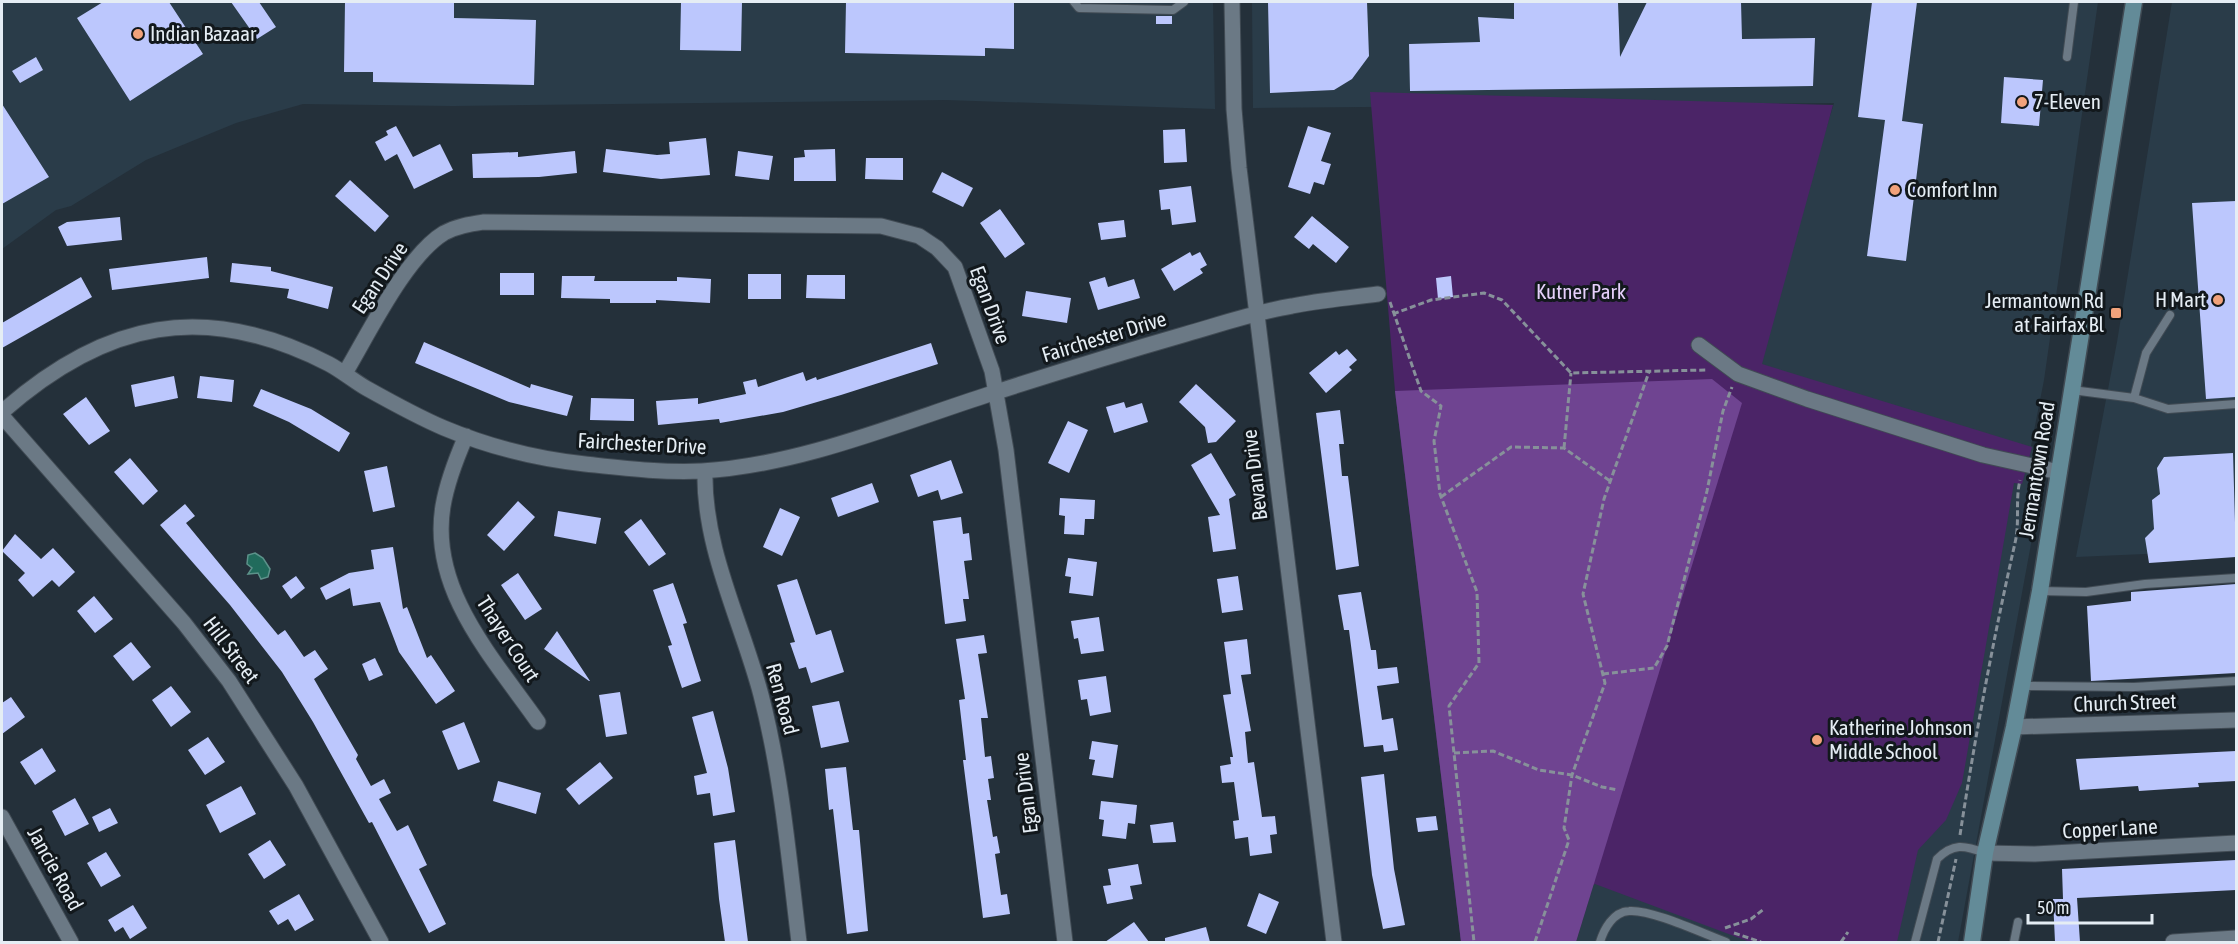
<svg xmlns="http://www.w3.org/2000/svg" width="2238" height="944" font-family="'Asap Condensed',sans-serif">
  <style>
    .built { fill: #2a3c49 }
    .green { fill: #4b2467 }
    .forest { fill: #6f4491 }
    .water { fill: #216b5c; stroke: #5c928a; stroke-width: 1.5 }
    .building { fill: #bcc7fd }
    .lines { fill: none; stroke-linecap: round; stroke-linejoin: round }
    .service-casing { stroke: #414b54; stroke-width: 10 }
    .minor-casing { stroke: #414b54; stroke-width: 17 }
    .secondary-casing { stroke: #414b54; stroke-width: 19 }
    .path { stroke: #87919a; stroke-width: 3; stroke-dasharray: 6 3; stroke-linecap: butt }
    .service { stroke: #6b7985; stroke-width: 8 }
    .minor { stroke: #6b7985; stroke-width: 15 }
    .secondary { stroke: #638b98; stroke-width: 16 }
    .poi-dot { fill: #f1a27b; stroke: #12181c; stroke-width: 2 }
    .labels { text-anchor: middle; stroke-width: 6; stroke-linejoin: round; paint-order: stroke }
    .poi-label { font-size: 21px; fill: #e5edf4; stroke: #12181c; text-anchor: start }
    .street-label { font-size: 21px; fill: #e5edf4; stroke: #12181c }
    .park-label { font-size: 21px; fill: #e6d0fb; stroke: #12181c }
  </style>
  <rect width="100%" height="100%" fill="#24303a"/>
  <path class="built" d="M2,2H1213L1215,109L946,100L453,106L303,104L236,123L146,160L71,206L56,210L2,249Z
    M1252,2H2098L2044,380L2031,446L2048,451L1958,942H1576L1834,103L1253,108Z
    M2172,2H2236V550L2076,557L2117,342Z"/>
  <path class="green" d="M1370,92L1833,105L1762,364L2032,447L2022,484L2014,483L1962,783L1946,820L1918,850L1897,942H1750L1595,884L1461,942L1395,391Z"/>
  <path class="forest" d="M1712,379L1742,403L1576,942H1461L1395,391Z"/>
  <path class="water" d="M255,553L263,558L270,569L268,577L261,579L258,573L248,574L252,568L247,564L248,555Z"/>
  <path class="building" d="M103,2H169L203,54L130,101L77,18Z
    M231,2H259L276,27L257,39Z
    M345,2H454V18L536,20L534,85L373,82V72H344Z
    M681,2H742L741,51L680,50Z
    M846,2H1014V49L985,48V56L845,53Z
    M1268,2H1367L1369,56L1352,79L1334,90L1270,93Z
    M1514,2H1618L1620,57L1647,2H1741L1742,39L1815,38L1813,86L1410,91L1409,44L1480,42L1478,17L1514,19Z
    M1872,2H1917L1902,121L1923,124L1906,261L1867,256L1885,120L1858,117Z
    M1156,16H1172V24H1156Z
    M36,57L43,70L20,83L12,71Z
    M2004,77L2043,80L2039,126L2001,123Z
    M2,104L49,177L2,204Z
    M396,126L413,157L440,144L453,170L414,189L397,154L385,161L375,142L388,135L386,131Z
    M1308,126L1331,133L1321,161L1331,164L1324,185L1314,182L1310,194L1288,187Z
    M1185,129L1187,162L1164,163L1163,130Z
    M706,138L710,175L661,179L603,172L606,149L657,155L670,154L669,142Z
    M835,149L836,181H794V158L805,157L804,150Z
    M575,151L577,173L539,177L473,178L472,154L518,152V157Z
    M738,151L773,156L769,180L735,176Z
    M866,158H903V180L865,179Z
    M942,172L973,188L963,207L932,192Z
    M350,180L389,216L375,232L335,196Z
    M1191,186L1196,222L1172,225L1170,209L1161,210L1159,190Z
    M2236,201V397L2206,399L2192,203Z
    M1000,209L1025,244L1005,258L980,223Z
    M1312,216L1349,247L1336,263L1313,244L1309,249L1294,237Z
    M120,217L122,240L67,246L58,227L67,222Z
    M1124,220L1126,237L1101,240L1098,223Z
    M1190,252L1192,256L1200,252L1207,265L1200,269L1203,273L1174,291L1161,269Z
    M207,257L209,278L112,290L109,269Z
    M232,263L271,267V271L333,287L328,309L287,298L289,289L230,282Z
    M500,273H534V295H500Z
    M748,274H781V299H748Z
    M807,275H845V299L806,298Z
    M562,276H595L594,281H677V277L711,279L710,303L656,300V303H610V299L561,298Z
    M1451,276L1453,297L1438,299L1436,278Z
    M81,277L92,297L2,348V323Z
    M1105,277L1108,287L1134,279L1140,298L1098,310L1089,282Z
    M1026,291L1071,298L1067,323L1022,316Z
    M424,342L530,388L531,384L573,396L567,416L509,402L415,363Z
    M931,343L938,364L841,395L783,412L720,423L719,419L658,425L656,401L698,398V404L746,394L743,382L756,379L758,387L803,372L806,381L816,377L817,380Z
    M1347,349L1357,360L1349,367L1352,370L1326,393L1309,373L1336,351L1339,355Z
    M174,376L178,398L135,407L131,385Z
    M200,376L234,380L232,402L197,398Z
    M1196,384L1236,421L1216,442L1208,443L1205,427L1179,402Z
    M261,389L311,409L350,433L339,452L289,422L253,406Z
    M86,397L110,431L89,445L63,414Z
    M591,398L634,399V421L590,420Z
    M1124,402L1126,408L1142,403L1148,422L1114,433L1106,407Z
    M1340,410L1344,444H1339L1342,476H1348L1359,566L1336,570L1316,413Z
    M1068,421L1088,430L1069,473L1048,463Z
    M1211,453L1236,495L1229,499L1236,549L1213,552L1208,517L1220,515L1191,465Z
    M2233,453L2236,557L2149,563L2145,538L2154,529L2152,500L2160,494L2157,468L2164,457Z
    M130,458L158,491L143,505L114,472Z
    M951,460L963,493L941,500L938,490L918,497L910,475Z
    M387,466L395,507L373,512L364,471Z
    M872,483L879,502L838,517L831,498Z
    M1060,498L1095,500L1094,519H1085L1084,535L1064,534L1065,516L1059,515Z
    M518,501L535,517L504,551L487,535Z
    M185,504L195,516L186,523L278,635L285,630L304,657L315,650L328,669L314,679L358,755L356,759L371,786L384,779L391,793L379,799L397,831L408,825L427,865L419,869L446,924L429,933L372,822L369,823L313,722L282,672L230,605L160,525Z
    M780,508L800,517L782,556L763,547Z
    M558,511L601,518L596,544L554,536Z
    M961,517L963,534L969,533L972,560L964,561L969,599H963L966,621L945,624L933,521Z
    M641,519L666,554L649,566L624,532Z
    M15,534L41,559L53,548L75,572L59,587L52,580L33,597L18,580L25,573L2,551Z
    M393,547L403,609L407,607L427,658L431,655L455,691L436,704L399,652L380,602L353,606L350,588L326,600L320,588L349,573L374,569L371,550Z
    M1068,558L1097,562L1093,596L1069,593L1071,577L1065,576Z
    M518,573L542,609L525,620L501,585Z
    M296,576L305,588L291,599L282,586Z
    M1238,576L1243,610L1222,613L1217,579Z
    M797,579L816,635L831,630L844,672L811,683L806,667L799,669L790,643L795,642L777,585Z
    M673,583L687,623L683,624L701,681L682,688L668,646L672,645L653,590Z
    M2236,584V673L2091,681L2087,606L2131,601V592Z
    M1361,592L1371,650H1376L1378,669L1397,667L1399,683L1377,686L1382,720L1393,718L1398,750L1384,752L1383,745L1364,747L1349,630H1344L1338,595Z
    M94,596L113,619L95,633L77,611Z
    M1099,617L1104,651L1081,654L1078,638L1074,639L1071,621Z
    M557,631L590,681H589L544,649Z
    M984,635L987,653L978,654L988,718H981L985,757L991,756L994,778L988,779L991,800H987L993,837L997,836L1000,853L995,854L1001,895L1007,894L1010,914L983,918L963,760H966L959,700L965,699L956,639Z
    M1247,639L1251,674L1241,675L1251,731L1245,732L1248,763L1254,762L1262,817L1275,816L1277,834L1270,835L1272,853L1250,856L1248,837L1235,839L1233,821L1239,820L1234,782L1222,783L1220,766L1231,764L1230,757H1233L1223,695L1231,694L1224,642Z
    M131,642L151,667L133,681L113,656Z
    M375,658L383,675L369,681L362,664Z
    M1106,676L1111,712L1090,716L1087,699L1081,700L1078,680Z
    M171,686L191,712L171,727L152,700Z
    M620,692L627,734L606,737L599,695Z
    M11,697L25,717L2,734V703Z
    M839,701L849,742L821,748L812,706Z
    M713,711L728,768L735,812L713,816L710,793L697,795L694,776L707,773L692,717Z
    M464,722L480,762L458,770L442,731Z
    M208,737L225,762L205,775L188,750Z
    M1092,741L1118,745L1113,778L1092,775L1095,760L1089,759Z
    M42,748L56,771L35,785L20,762Z
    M2236,751V781L2198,783L2199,787L2139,791L2138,786L2080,790L2076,759Z
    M600,762L613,778L579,805L566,789Z
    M846,767L853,830H859L868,931L847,934L833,809L829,810L825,769Z
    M1384,774L1394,869L1405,925L1383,929L1372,875L1361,777Z
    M498,781L541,793L536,814L493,801Z
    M241,786L256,814L220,833L206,805Z
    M75,798L89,824L65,836L52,811Z
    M1101,801L1137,805L1135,824L1128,823L1126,839L1102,836L1104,820L1099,819Z
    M110,808L118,823L99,832L92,817Z
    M1436,816L1438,830L1418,832L1416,818Z
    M1173,822L1176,842L1153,843L1150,825Z
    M270,840L286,865L264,879L248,854Z
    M735,840L742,895L748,942H725L719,899L714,843Z
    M106,852L121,876L101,887L87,863Z
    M2236,860V890L2077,898L2080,942H2055L2053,899H2063L2062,869Z
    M1138,864L1142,884L1130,886L1133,899L1107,904L1103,886L1111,885L1108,869Z
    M1259,893L1279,902L1266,934L1247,926Z
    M299,894L314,920L295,931L288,919L278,925L269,911Z
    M133,905L147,928L130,939L123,927L115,932L108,920Z
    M1134,922L1149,942H1105Z
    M1206,927L1210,942H1165V938Z"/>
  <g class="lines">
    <g class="service-casing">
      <path id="service" d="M1074,2L1079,8L1173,10L1184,2
        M2067,57L2074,2
        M2072,390L2134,398L2146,353L2170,315
        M2134,398L2168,409L2236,404
        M2040,591L2086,592L2145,584L2236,578
        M2022,686L2134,687L2236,681
        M1600,942C1604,929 1613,912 1629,911C1651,909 1704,934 1726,942
        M1915,942L1937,859C1953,843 1964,845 1985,853
        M2014,942L2018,922"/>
    </g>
    <g class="minor-casing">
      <path id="minor" d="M1232,2L1234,109L1239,168L1334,942
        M1699,345L1738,374L1807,399L1983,455L2059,472
        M345,373C369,333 406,256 444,233C457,226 471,224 484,222L881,226L919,236L937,248L955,267L992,371L1006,450L1065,942
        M2,412C105,321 204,300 329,364C342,371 354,381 366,388C391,402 418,417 444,428C487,446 538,459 585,464C623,468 664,473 702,471C800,465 897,424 990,394C1055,373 1120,353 1186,334C1221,324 1256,312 1292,306C1320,300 1350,298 1378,294
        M2,416L184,623L229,681L296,786L381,942
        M466,436C456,459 447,482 443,506C429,590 494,659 538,722
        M705,471C703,548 742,622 761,695C782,776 789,860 799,942
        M2014,727L2236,720
        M2,817L71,942
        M1985,853L2035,854L2236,843
        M2173,942L2236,938"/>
    </g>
    <g class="secondary-casing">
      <path id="secondary" d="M1972,942L1985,853L2014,727L2040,591L2134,2"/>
    </g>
    <path class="path" d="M1390,302L1421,391L1441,406L1434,441L1440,494L1477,592L1479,663L1449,706L1474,942
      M1393,314L1431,300L1484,293L1502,300L1571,373L1706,370
      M1564,448L1571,373
      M1441,497L1511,447L1564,448L1610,481
      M1603,674L1654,668L1667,646L1707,491L1723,411L1732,387
      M1454,753L1493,751L1539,770L1572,775L1602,787L1618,790
      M1960,835C1975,737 1993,640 2015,543C2020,522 2015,501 2020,480
      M1725,928L1751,919L1764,909
      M1734,933L1761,942
      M1535,942L1569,840L1564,828L1572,775L1605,683L1583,594L1604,499L1649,372
      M1841,942L1848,932
      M1938,942L1956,859"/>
    <use href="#service" class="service"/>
    <use href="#minor" class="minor"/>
    <use href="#secondary" class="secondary"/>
  </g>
  <g class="poi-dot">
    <circle cx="138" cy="34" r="6"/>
    <circle cx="2022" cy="102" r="6"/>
    <circle cx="1895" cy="190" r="6"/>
    <circle cx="2218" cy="300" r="6"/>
    <rect x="2110" y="307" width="12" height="12" rx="3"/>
    <circle cx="1817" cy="740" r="6"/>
  </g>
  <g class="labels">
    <g class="poi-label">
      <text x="150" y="41">Indian Bazaar</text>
      <text x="2034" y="109">7-Eleven</text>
      <text x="1907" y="197">Comfort Inn</text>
      <text x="2206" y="307" text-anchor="end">H Mart</text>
      <text x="2104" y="308" text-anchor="end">Jermantown Rd<tspan x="2104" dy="24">at Fairfax Bl</tspan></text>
      <text x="1829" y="735">Katherine Johnson<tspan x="1829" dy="24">Middle School</tspan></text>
    </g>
    <g class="street-label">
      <text transform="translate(380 278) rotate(-56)" y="7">Egan Drive</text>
      <text transform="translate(990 305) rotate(70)" y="7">Egan Drive</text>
      <text transform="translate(1104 337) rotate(-17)" y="7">Fairchester Drive</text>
      <text transform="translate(642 444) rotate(3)" y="7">Fairchester Drive</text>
      <text transform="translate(2037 470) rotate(-81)" y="7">Jermantown Road</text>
      <text transform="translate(1255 475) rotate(-97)" y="7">Bevan Drive</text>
      <text transform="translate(508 639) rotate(57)" y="7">Thayer Court</text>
      <text transform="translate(231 650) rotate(53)" y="7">Hill Street</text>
      <text transform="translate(782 699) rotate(75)" y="7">Ren Road</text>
      <text transform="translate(2125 703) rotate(-2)" y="7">Church Street</text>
      <text transform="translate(1026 793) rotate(-97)" y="7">Egan Drive</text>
      <text transform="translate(2110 829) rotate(-3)" y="7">Copper Lane</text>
      <text transform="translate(55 869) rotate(61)" y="7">Jancie Road</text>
    </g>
    <g class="park-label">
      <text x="1581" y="299">Kutner Park</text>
    </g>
  </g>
  <rect width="2238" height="944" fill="none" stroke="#e5edf4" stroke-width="6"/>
  <path d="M2028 914v9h124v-9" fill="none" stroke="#e5edf4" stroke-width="3"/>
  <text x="2037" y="914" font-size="18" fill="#e5edf4" stroke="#12181c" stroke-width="4.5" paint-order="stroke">50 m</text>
</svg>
